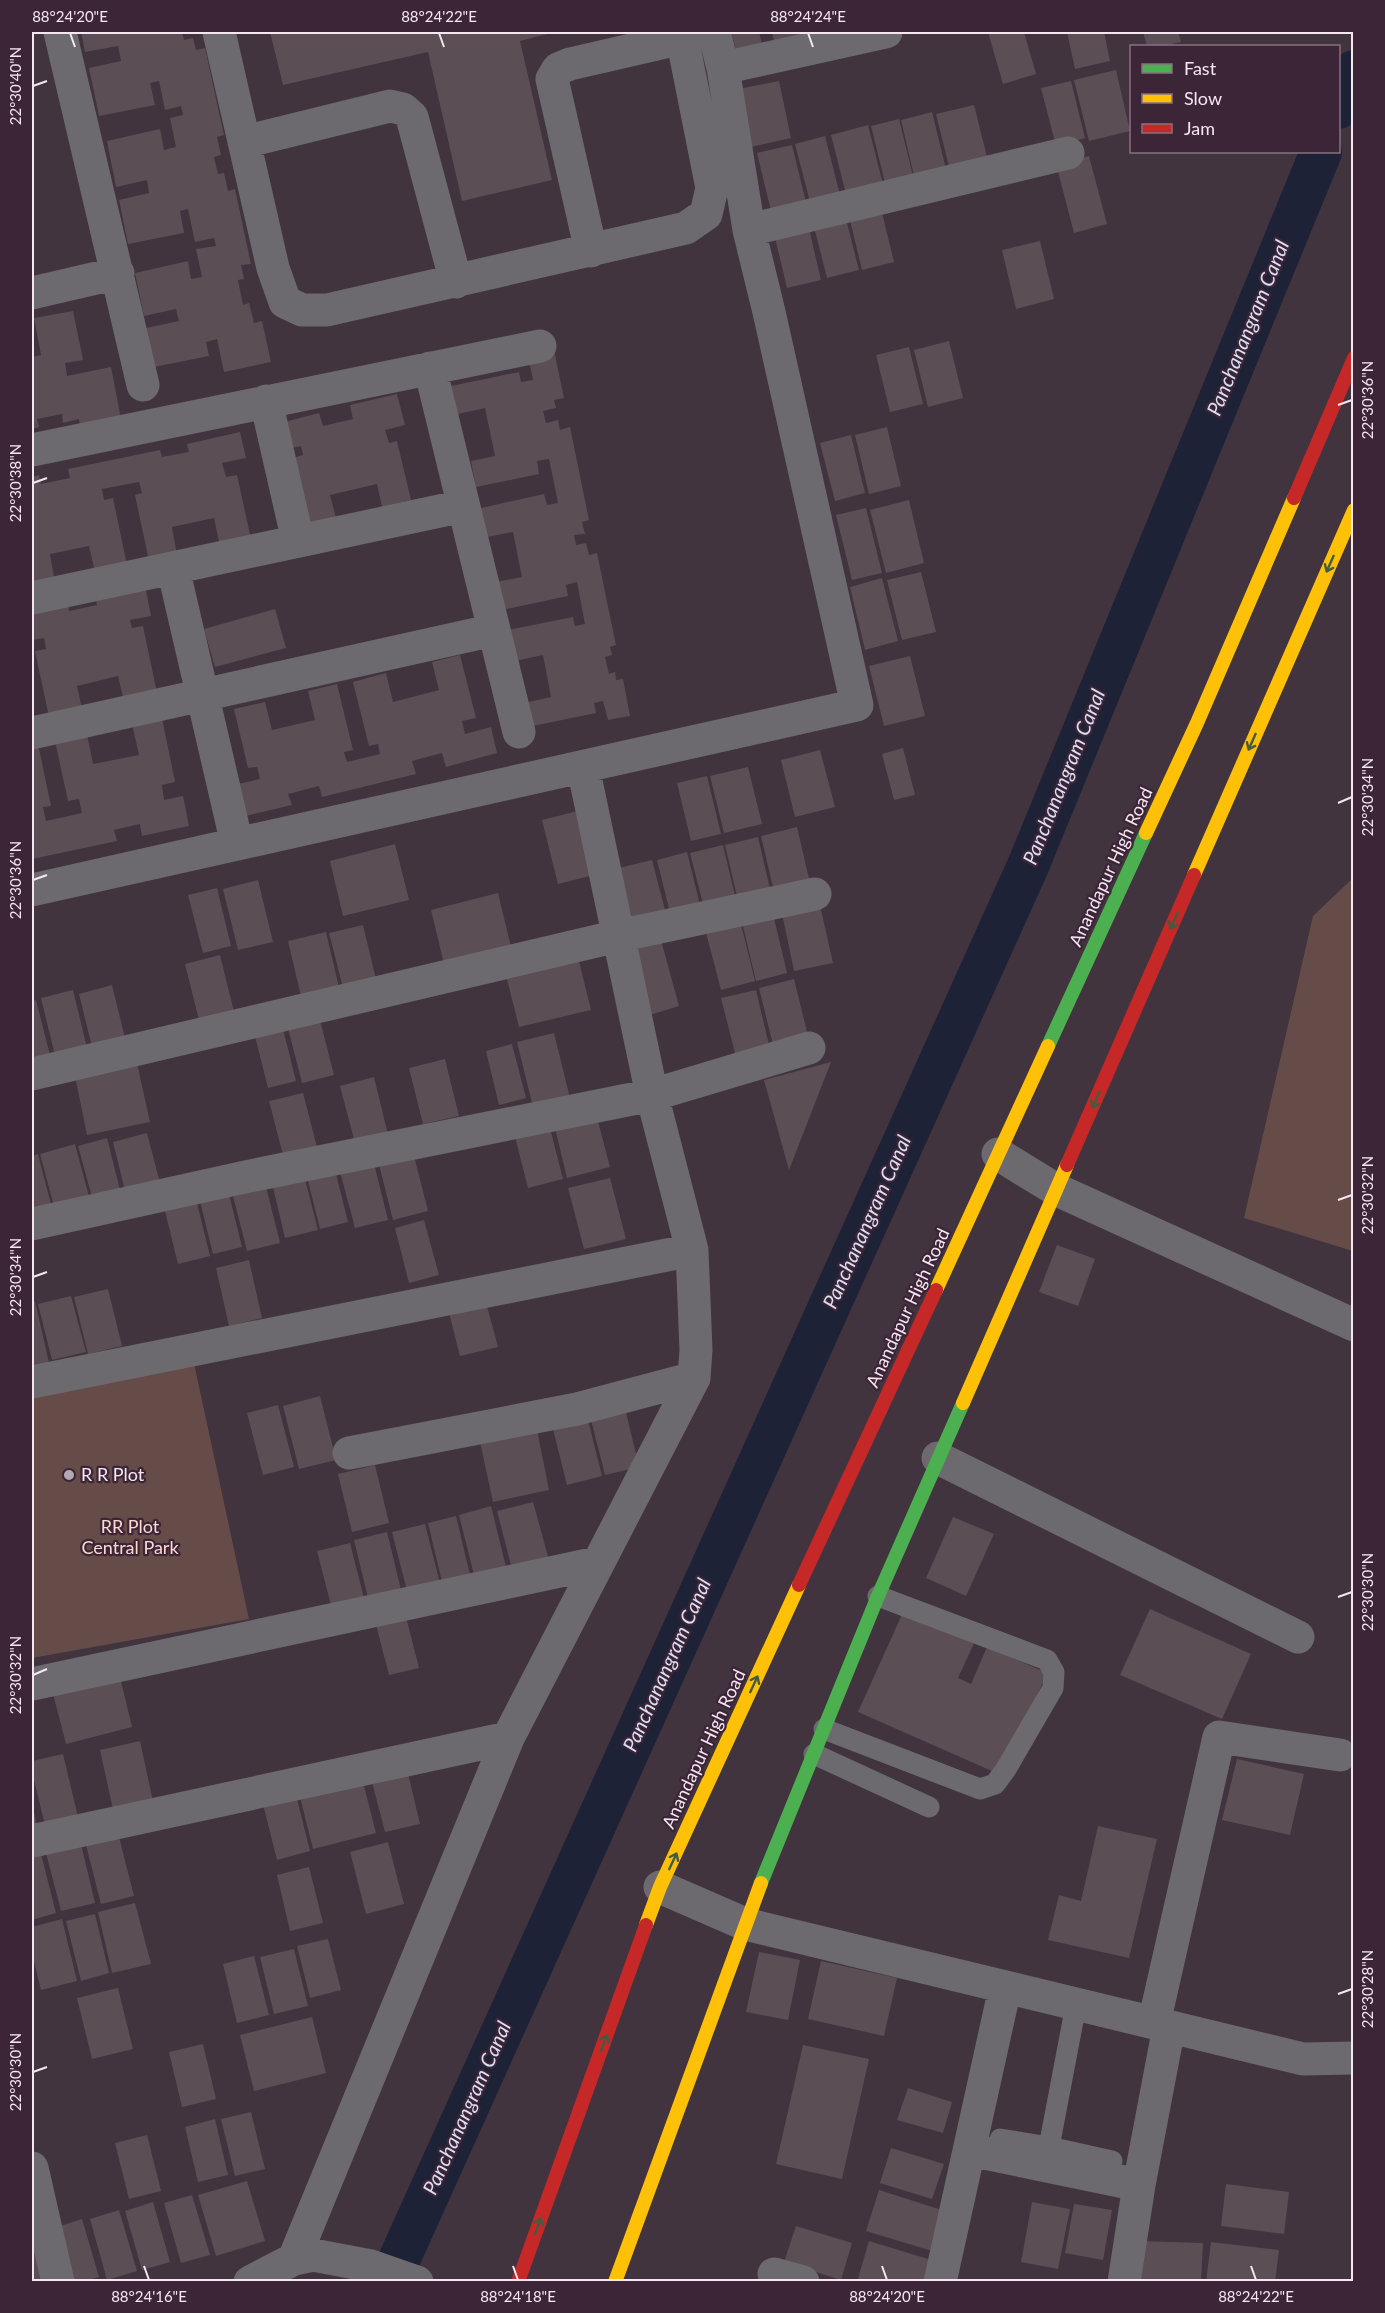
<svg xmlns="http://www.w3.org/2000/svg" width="1385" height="2313" font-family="Lato,sans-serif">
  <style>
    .green { fill: #664c48 }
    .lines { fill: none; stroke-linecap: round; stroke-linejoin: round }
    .canal { stroke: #1e2237; stroke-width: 42 }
    .building { fill: #5b4e54 }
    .lane { stroke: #6c6a6e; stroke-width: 21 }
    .street { stroke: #6c6a6e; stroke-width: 33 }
    .fast { stroke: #4caf50; stroke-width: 14 }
    .slow { stroke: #ffc107; stroke-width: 14 }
    .jam { stroke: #c62828; stroke-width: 14 }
    .oneway { stroke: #425c41 }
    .ticks { fill: none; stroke: #f5e6f2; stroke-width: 2 }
    .poi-dot { fill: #b6a8b3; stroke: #3b2537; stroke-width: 2 }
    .labels { text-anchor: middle; stroke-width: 4.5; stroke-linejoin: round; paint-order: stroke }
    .street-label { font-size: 18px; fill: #f5e6f2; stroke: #3b2537 }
    .poi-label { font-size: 18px; fill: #f5e6f2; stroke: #3b2537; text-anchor: start }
    .park-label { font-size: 18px; fill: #fdd8cf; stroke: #3b2537 }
    .water-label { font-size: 20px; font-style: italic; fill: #dae1f6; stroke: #3b2537 }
    .neatline { fill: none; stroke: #f5e6f2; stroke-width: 2 }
    .ticks-label { font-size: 15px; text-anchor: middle; fill: #f5e6f2 }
  </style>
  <rect width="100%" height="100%" fill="#41343e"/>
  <path class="green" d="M1353,878V1251L1244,1218L1313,916Z
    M192,1354L249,1619L32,1658V1388Z"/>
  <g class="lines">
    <path class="canal" d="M1338,108L1354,71
      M389,2282L1028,866L1321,152"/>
  </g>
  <path class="building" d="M81,32H182L184,40L193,38L196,50L205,48L224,135L217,137L221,155L214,157L218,174L224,173L228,191L235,189L251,264L241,265L244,279L238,280L243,305L249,303L254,323L262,321L271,362L224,372L217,339L206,342L209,356L154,367L146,328L179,321L176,309L144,316L135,273L188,261L191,279L202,277L196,249L216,246L214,238L195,242L188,209L180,211L184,233L128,244L119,200L149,193L147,180L116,187L107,141L160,129L164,150L176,147L170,118L183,115L181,106L165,110L159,81L150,83L155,105L99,116L89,68L121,61L118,46L85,52Z
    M270,32H555L520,41L552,180L462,201L428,52L283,85Z
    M731,32H759L763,48L737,54Z
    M772,32H805L807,38L775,46Z
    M988,32H1024L1036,74L1003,84Z
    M1067,32H1104L1110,61L1075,69Z
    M1143,32H1178L1181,42L1163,46H1147Z
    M1116,70L1130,131L1089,141L1074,80Z
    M779,81L791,138L751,147L738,89Z
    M1071,81L1085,138L1056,146L1041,88Z
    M974,105L988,161L950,171L936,114Z
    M932,112L946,169L914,176L901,120Z
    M899,119L913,176L885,183L871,126Z
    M868,125L883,184L846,194L831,135Z
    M825,136L840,195L810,202L795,144Z
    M792,145L806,202L771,211L757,153Z
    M1089,156L1107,224L1074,233L1056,164Z
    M880,204L894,262L862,270L848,212Z
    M844,211L859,270L827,278L812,219Z
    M807,220L821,280L787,288L773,229Z
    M1040,241L1054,299L1016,309L1002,250Z
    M73,311L83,360L65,363L67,376L111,367L121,419L80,427L79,419L63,423L62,414L37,419L39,427L32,429V357L41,355L34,318Z
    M949,341L963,398L928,407L914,350Z
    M909,347L923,404L890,412L876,355Z
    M554,350L564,398L554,400L556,408L543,411L546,423L558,420L560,430L570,427L589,520L582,522L585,534L574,535L576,545L586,543L589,555L597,553L616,645L610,647L612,655L605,657L609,674L615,672L616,680L623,679L630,716L608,720L603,701L594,703L596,713L528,727L524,703L551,697L543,655L515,661L508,630L573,617L575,626L585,624L577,582L566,585L568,596L502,610L496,582L522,577L513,532L487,537L481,508L544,494L547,505L558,503L549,459L537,461L539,474L476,487L471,461L495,456L485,408L458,414L451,386L519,372L521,382L533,380L528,356Z
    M397,394L405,425L385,430L389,443L397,441L411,500L382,507L377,484L330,495L336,518L307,526L290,459L303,455L301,446L280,451L273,425L319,413L323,426L353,419L350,405Z
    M887,427L901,486L869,494L855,435Z
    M240,432L246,458L222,463L226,477L237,475L251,539L220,546L214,518L172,527L177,555L149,561L135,495L142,493L139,482L102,489L104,500L113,498L127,565L95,572L89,546L50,554L55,583L32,588V477L39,475L41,484L70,478L68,469L160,450L162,457L189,452L187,444Z
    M851,435L865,493L835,501L820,443Z
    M909,500L924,563L886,573L870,510Z
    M866,508L882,573L852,580L836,515Z
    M921,572L936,632L902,640L887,580Z
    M882,578L898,641L865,650L850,587Z
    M145,585L151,616L130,620L132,628L143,626L157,693L124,701L118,676L77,686L82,709L49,717L35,651L46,649L44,638L32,640V610L68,602L69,611L97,605L95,596Z
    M275,609L286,648L215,667L204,629Z
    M460,655L476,718L462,721L465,734L491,727L497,753L446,767L442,753L412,761L416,774L322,797L319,786L288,794L292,805L246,816L238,784L260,779L257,767L248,768L234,709L265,702L272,730L315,720L308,691L337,684L353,750L344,752L347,762L380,754L378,744L369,746L353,682L386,673L393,702L439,690L432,662Z
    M910,656L925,716L884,726L869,666Z
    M162,718L175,782L162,785L164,800L183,796L189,826L142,836L140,824L114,830L117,841L32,859V746L38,744L51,806L43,807L46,821L82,813L79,799L68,801L55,741L87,734L93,764L139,755L132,724Z
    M903,748L915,795L894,800L882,754Z
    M820,750L835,807L795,817L781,760Z
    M748,767L762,824L724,833L710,776Z
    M707,776L721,834L691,841L677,783Z
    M578,811L594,875L558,884L542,820Z
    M797,827L810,883L774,892L761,836Z
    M758,837L771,893L738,901L725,845Z
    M395,844L409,900L343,916L330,861Z
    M723,845L737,904L705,912L690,853Z
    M687,852L702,913L672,921L657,860Z
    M652,860L668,921L635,930L619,868Z
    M258,880L273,942L238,950L223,889Z
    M217,888L231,946L203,953L188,895Z
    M498,893L511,947L444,964L431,910Z
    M820,905L833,963L794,971L782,913Z
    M773,914L787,973L756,981L742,922Z
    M740,920L755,981L721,990L705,929Z
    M363,925L378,988L345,996L329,933Z
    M326,932L341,996L303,1005L288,941Z
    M661,940L679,1006L650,1015L632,948Z
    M577,953L591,1010L519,1027L505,971Z
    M220,955L235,1016L200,1024L185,964Z
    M794,979L809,1040L774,1049L759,988Z
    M112,985L126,1042L93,1051L79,994Z
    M73,990L88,1052L56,1060L41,998Z
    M756,990L770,1049L736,1057L721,998Z
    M36,1000L52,1063L32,1068V1001Z
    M320,1020L334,1075L302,1083L288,1028Z
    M282,1025L296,1081L268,1088L254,1032Z
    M554,1033L570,1098L533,1107L517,1042Z
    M512,1044L526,1098L499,1105L486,1051Z
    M445,1059L459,1116L423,1124L409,1068Z
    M831,1062L789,1170L764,1080Z
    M137,1063L150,1122L87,1135L75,1076Z
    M374,1077L389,1139L356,1147L340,1086Z
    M303,1093L317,1147L283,1155L269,1101Z
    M595,1110L610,1167L567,1178L553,1120Z
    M548,1120L563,1179L528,1188L513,1129Z
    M147,1133L160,1183L125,1191L113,1142Z
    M107,1138L121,1194L93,1201L78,1146Z
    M75,1144L91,1204L56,1214L40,1154Z
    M412,1148L428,1211L393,1220L377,1157Z
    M38,1154L53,1212L32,1218V1156Z
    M373,1159L388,1220L355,1228L339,1168Z
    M335,1170L348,1222L320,1229L307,1177Z
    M304,1175L318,1230L285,1238L272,1183Z
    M610,1178L626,1239L584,1249L568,1188Z
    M265,1183L280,1243L247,1251L232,1192Z
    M228,1190L242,1247L213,1254L199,1197Z
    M196,1199L210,1256L178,1264L164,1207Z
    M424,1220L439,1275L409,1283L395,1228Z
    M1057,1245L1095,1259L1078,1306L1039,1292Z
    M249,1260L262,1318L229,1326L216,1268Z
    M108,1289L122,1346L88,1354L74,1297Z
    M483,1291L498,1347L460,1356L446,1301Z
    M71,1296L86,1352L52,1360L38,1304Z
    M35,1301L50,1367L32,1371V1302Z
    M320,1396L336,1460L299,1469L283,1406Z
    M278,1405L294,1467L263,1475L247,1413Z
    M625,1408L639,1467L605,1475L590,1416Z
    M587,1416L602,1476L567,1485L552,1425Z
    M537,1430L549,1490L493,1502L480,1442Z
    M375,1465L389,1523L352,1532L338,1474Z
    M533,1502L549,1560L512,1569L497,1511Z
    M491,1506L507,1571L475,1579L459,1515Z
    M456,1516L471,1579L443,1586L428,1523Z
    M953,1517L994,1534L966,1596L926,1578Z
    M425,1524L440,1583L407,1591L392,1532Z
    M387,1532L402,1594L369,1602L354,1540Z
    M350,1543L365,1602L332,1609L317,1551Z
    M404,1609L419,1668L389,1675L374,1617Z
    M1150,1609L1251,1654L1222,1719L1120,1675Z
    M904,1610L975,1641L958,1678L971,1684L987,1647L1047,1673L1001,1775L858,1712Z
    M119,1673L132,1727L66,1744L52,1690Z
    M140,1741L154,1806L114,1814L100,1750Z
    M63,1754L78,1817L45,1825L32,1772V1761Z
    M1237,1759L1304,1774L1290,1835L1222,1820Z
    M407,1769L420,1824L385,1832L371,1778Z
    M362,1778L376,1833L313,1849L299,1793Z
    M295,1791L310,1851L277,1860L262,1800Z
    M32,1805L37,1825L32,1827Z
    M1098,1826L1157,1839L1129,1958L1048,1940L1059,1895L1081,1901Z
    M119,1837L134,1896L101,1904L86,1845Z
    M388,1842L404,1904L366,1914L350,1852Z
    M81,1844L95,1903L61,1911L46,1853Z
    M41,1854L56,1913L32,1920V1856Z
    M309,1867L323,1923L290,1931L277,1875Z
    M135,1903L151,1964L112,1973L98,1912Z
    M95,1914L109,1973L81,1981L66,1921Z
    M62,1919L77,1981L41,1990L32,1953V1927Z
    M328,1939L341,1990L310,1998L297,1946Z
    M294,1949L308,2006L274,2014L260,1957Z
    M759,1952L800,1960L788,2020L746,2012Z
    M254,1956L269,2015L237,2023L223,1964Z
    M821,1961L897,1978L884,2036L808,2019Z
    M118,1988L133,2049L92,2059L77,1998Z
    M312,2017L326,2073L254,2091L240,2035Z
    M203,2044L216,2099L182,2107L169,2052Z
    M803,2045L869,2059L842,2179L776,2164Z
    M908,2088L952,2102L943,2133L897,2120Z
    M251,2112L265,2169L235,2176L221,2119Z
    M215,2119L228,2175L198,2182L185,2127Z
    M147,2135L161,2191L129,2199L115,2143Z
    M891,2148L944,2164L932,2199L880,2183Z
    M247,2181L265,2241L216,2256L198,2195Z
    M1226,2184L1289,2192L1284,2234L1221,2226Z
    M879,2190L945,2211L932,2251L866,2231Z
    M192,2195L210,2255L181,2263L164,2203Z
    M153,2202L170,2262L142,2270L125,2211Z
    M1032,2202L1070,2209L1058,2269L1021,2262Z
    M1074,2204L1112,2210L1103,2260L1065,2253Z
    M119,2210L137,2271L107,2280L90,2219Z
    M82,2219L99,2277L83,2282H73L57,2227Z
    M796,2226L852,2243L841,2280L784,2262Z
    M32,2230L45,2282H32Z
    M869,2241L938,2262L932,2282H857Z
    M1138,2241L1203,2243L1201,2282H1137Z
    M1211,2242L1279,2250L1275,2282H1206Z"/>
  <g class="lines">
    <path class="lane" d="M824,1729L980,1789L995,1784L1006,1769L1053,1688L1054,1672L1047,1660L878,1596
      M814,1754L929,1807
      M1000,2139L1049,2147L1076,2005
      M1049,2147L1112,2161"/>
    <path class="street" d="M60,32L143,385
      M219,32L273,268L285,302L302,310H327L686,228L706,214L712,188L681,32
      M723,68L886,32
      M244,142L390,106L403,109L412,117L456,282
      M749,230L1068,153
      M591,251L552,79L558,69L570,64L683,38
      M32,293L118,273
      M430,368L519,732
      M266,401L298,541
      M32,450L540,346
      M173,568L237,844
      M32,598L463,506
      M32,733L494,630
      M32,890L857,705L769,312L749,230L723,68L714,32
      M32,1074L618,936L815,894
      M998,1154L1055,1189L1354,1325
      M32,1224L245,1177L652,1095L809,1048
      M32,1382L692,1250
      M349,1453L577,1409L694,1378
      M938,1458L1298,1637
      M32,1684L597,1563
      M32,1841L508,1738
      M660,1887L745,1924L1303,2059L1354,2058
      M1154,2023L1219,1737L1340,1755
      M970,2150L1139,2185
      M32,2168L58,2282
      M294,2259L508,1738L694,1378L696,1350L692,1250L652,1095L583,767
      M774,2274L803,2282
      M250,2282L294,2259L313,2255L371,2266L417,2282
      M940,2282L1005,1988
      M1124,2282L1139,2185L1169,2027"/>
    <path class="fast" d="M1048,1046L1146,833
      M761,1883L878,1596L963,1403"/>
    <path class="slow" d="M1146,833L1197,723L1294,498
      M1194,875L1354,510
      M936,1290L1048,1046
      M963,1403L1067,1165
      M646,1925L660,1887L799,1585
      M615,2282L761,1883"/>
    <path class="jam" d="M1294,498L1354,358
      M1067,1165L1194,875
      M799,1585L936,1290
      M518,2282L646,1925"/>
  </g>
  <defs><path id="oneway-shaft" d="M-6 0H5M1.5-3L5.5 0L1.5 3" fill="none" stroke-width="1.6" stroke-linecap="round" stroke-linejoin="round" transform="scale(1.5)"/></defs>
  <g class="oneway">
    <use href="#oneway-shaft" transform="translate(1330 564) rotate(114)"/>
    <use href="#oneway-shaft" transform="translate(1252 742) rotate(114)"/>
    <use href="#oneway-shaft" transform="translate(1174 921) rotate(114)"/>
    <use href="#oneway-shaft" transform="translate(1096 1100) rotate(114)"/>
    <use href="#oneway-shaft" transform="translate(754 1684) rotate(-65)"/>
    <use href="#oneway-shaft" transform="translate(673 1861) rotate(-65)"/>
    <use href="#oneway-shaft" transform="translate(604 2043) rotate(-70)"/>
    <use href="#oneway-shaft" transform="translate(538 2226) rotate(-70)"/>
  </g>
  <path class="ticks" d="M70,33L75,47M439,33L444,47M808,33L813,47M33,86L47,81M1338,405L1352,400M33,483L47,478M1338,803L1352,797M33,880L47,875M1338,1200L1352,1195M33,1277L47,1272M1338,1597L1352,1592M33,1675L47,1669M1338,1994L1352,1989M33,2072L47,2067M144,2266L149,2280M513,2266L518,2280M882,2266L887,2280M1251,2266L1256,2280"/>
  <circle class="poi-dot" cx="69" cy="1475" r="6"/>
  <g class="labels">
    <g class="street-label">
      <text transform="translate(1111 867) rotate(-65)" y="6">Anandapur High Road</text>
      <text transform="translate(908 1308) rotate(-65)" y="6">Anandapur High Road</text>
      <text transform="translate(704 1749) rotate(-65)" y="6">Anandapur High Road</text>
    </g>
    <g class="poi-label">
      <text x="81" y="1481">R R Plot</text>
    </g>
    <g class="park-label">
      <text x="130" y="1533">RR Plot<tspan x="130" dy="21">Central Park</tspan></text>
    </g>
    <g class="water-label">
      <text transform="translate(1248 328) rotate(-68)" y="7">Panchanangram Canal</text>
      <text transform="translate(1064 777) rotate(-68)" y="7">Panchanangram Canal</text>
      <text transform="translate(867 1222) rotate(-66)" y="7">Panchanangram Canal</text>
      <text transform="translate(667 1665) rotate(-66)" y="7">Panchanangram Canal</text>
      <text transform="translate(467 2108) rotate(-66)" y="7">Panchanangram Canal</text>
    </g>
  </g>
  <rect width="1385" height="2313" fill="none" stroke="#3b2537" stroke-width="66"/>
  <rect x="1130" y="45" width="210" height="108" fill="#3b2537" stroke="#857282" stroke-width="1.5"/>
  <rect x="1142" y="64" width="30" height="9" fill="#4caf50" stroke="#857282" stroke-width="1.5"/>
  <text x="1184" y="75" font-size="18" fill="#f5e6f2">Fast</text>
  <rect x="1142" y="94" width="30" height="9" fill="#ffc107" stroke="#857282" stroke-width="1.5"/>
  <text x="1184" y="105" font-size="18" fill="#f5e6f2">Slow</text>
  <rect x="1142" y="124" width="30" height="9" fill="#c62828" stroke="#857282" stroke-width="1.5"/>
  <text x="1184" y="135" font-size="18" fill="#f5e6f2">Jam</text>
  <rect x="33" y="33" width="1319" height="2247" class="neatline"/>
  <g class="ticks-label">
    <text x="70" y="22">88°24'20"E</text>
    <text x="439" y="22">88°24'22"E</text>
    <text x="808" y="22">88°24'24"E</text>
    <text transform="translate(16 86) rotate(-90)" y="5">22°30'40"N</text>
    <text transform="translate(1368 400) rotate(-90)" y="5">22°30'36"N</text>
    <text transform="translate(16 483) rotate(-90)" y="5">22°30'38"N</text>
    <text transform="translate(1368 797) rotate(-90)" y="5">22°30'34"N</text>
    <text transform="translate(16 880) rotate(-90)" y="5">22°30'36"N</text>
    <text transform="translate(1368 1195) rotate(-90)" y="5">22°30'32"N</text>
    <text transform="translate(16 1277) rotate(-90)" y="5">22°30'34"N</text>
    <text transform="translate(1368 1592) rotate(-90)" y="5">22°30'30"N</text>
    <text transform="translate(16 1675) rotate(-90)" y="5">22°30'32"N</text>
    <text transform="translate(1368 1989) rotate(-90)" y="5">22°30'28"N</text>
    <text transform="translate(16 2072) rotate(-90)" y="5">22°30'30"N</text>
    <text x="149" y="2302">88°24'16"E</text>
    <text x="518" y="2302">88°24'18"E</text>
    <text x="887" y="2302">88°24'20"E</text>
    <text x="1256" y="2302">88°24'22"E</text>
  </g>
</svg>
